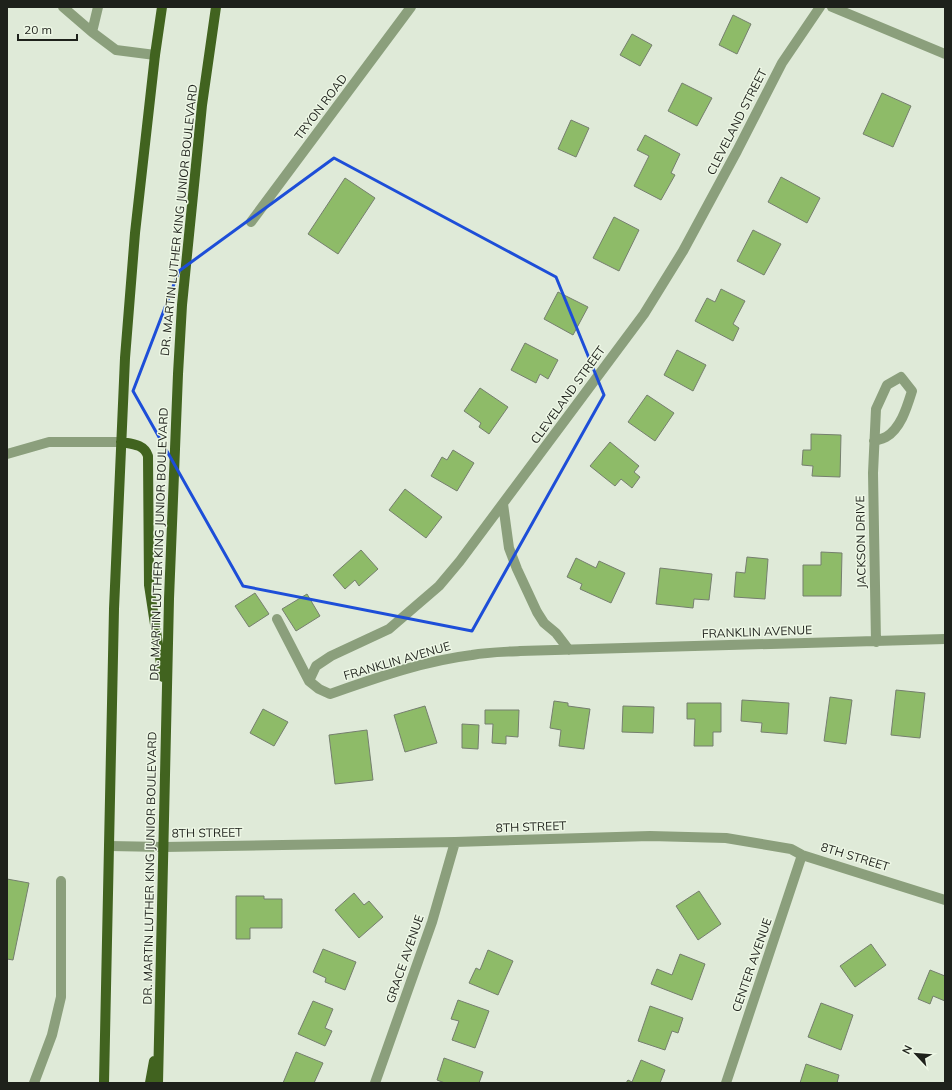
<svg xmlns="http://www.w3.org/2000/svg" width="952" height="1090" font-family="Mulish,sans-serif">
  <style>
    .building { fill: #8ebb68; stroke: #757f6e }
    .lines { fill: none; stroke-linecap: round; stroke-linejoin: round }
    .minor { stroke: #8b9f7c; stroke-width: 10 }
    .major { stroke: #41631f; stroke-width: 10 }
    .marked { fill: none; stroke: #1d4ed8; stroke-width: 3; stroke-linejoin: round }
    .labels { text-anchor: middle; stroke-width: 3; stroke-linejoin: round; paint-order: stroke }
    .street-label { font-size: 12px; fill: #1e211b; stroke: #edf7e5 }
  </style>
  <rect width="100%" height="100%" fill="#dfead8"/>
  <path class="building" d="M733,15L751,24L737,54L719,45Z
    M632,34L652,45L640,66L620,55Z
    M682,83L712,98L697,126L668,111Z
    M882,93L911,106L893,147L863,134Z
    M571,120L589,128L576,157L558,149Z
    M645,135L680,154L671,173L675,175L661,200L634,186L649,156L637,150Z
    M781,177L820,198L807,223L768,202Z
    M345,178L375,198L338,254L308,234Z
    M614,217L639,230L619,271L593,258Z
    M753,230L781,244L764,275L737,261Z
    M721,289L745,301L733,324L739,328L733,341L695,321L707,298L715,302Z
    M558,292L588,307L573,335L544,319Z
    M525,343L558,360L548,379L540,374L536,383L511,370Z
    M677,350L706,365L693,391L664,375Z
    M480,388L508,407L489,434L479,427L481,423L464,411Z
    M647,395L674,413L655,441L628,422Z
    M811,434L841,435L840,477L812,476L813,466L802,465L803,450H811Z
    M610,442L639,466L634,472L640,477L632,488L621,479L615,486L590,466Z
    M453,450L474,463L457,491L431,476L442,457L447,460Z
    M405,489L442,517L426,538L389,510Z
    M361,550L378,569L359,586L355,580L345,589L333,575Z
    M821,552L842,553L841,596H803V565H821Z
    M747,557L768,559L765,599L734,597L736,572L745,573Z
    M576,558L596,568L599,561L625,573L611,603L580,589L582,584L567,577Z
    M660,568L712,574L709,600L694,599L693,608L656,604Z
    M255,593L269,614L249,627L235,606Z
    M307,594L320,616L296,631L282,609Z
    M896,690L925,693L920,738L891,735Z
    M830,697L852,700L846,744L824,741Z
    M742,700L789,703L787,734L761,732L762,723L741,721Z
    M554,701L568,703V706L590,709L584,749L559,746L561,730L550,728Z
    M687,703H721V732H713V746H694L695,719H687Z
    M425,706L437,743L405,752L394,715Z
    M623,706L654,707L653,733L622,732Z
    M263,709L288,722L274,746L250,733Z
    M485,710H519L518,737L506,736V744L492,743L493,724H485Z
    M462,724L479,725L478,749L462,748Z
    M367,730L373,780L335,784L329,735Z
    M7,879L29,883L13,960L7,959Z
    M699,891L721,924L698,940L676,906Z
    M354,893L364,905L369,901L383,917L359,938L335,910Z
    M236,896H264V899H282V928H250V939H236Z
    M871,944L886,965L855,987L840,966Z
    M323,949L356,962L345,990L325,982L326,978L313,972Z
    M488,950L513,961L498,995L469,983L476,968L480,970Z
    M680,954L705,964L692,1000L651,984L657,969L672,975Z
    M930,970L945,976V1001L933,996L930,1004L918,999Z
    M458,1000L489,1011L475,1048L452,1040L459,1021L451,1019Z
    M313,1001L333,1009L325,1028L332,1031L325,1046L298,1034Z
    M821,1003L853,1015L841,1050L808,1037Z
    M650,1006L683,1018L678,1033L672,1031L665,1050L638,1041Z
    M296,1052L323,1063L314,1083H283Z
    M444,1058L483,1072L479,1083H445L437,1080Z
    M641,1060L665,1070L660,1083H626L628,1080L632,1082Z
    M806,1064L839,1075L837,1083H800Z"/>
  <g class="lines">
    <path class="minor" d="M63,7L92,32
      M98,7L92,32L116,50L155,55
      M832,7L945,54
      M251,222L411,7
      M874,441C877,440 882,439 886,437C901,428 907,407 912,391L901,377L887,385L876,409L873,473L876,642
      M7,454L49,442H121
      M503,504L509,548L517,569L537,612L544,623L556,633L569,650
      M277,619L309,681L319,689L330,694C376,678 423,661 472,655C488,652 504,652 520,651L945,639
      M309,681L316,666L331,656L389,629L439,586L460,561L644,314L683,251L737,151L782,63L820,7
      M109,846L164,847L455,842L650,836L726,838L791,849L802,855L945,900
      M34,1083L52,1035L61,997V881
      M375,1083L432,922L455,842
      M726,1083L802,855"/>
    <path class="major" d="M121,442C132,444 144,444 148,456L149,585L163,677
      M104,1083L114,609L125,358L135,233L155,55L162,7
      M150,1083L154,1061
      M158,1083L169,599L178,374L182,305L202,105L216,7"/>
  </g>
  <path class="marked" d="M334,158L556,277L604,395L472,631L243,586L133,391L179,271Z"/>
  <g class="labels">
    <g class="street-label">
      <text transform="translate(321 107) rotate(-53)" y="4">TRYON ROAD</text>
      <text transform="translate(737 122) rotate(-63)" y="4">CLEVELAND STREET</text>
      <text transform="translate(179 220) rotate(-84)" y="4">DR. MARTIN LUTHER KING JUNIOR BOULEVARD</text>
      <text transform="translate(568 395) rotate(-54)" y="4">CLEVELAND STREET</text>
      <text transform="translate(861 542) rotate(-91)" y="4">JACKSON DRIVE</text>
      <text transform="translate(159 544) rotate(-88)" y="4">DR. MARTIN LUTHER KING JUNIOR BOULEVARD</text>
      <text transform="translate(757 632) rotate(-2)" y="4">FRANKLIN AVENUE</text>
      <text transform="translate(397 661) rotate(-16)" y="4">FRANKLIN AVENUE</text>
      <text transform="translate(531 827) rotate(-2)" y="4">8TH STREET</text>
      <text transform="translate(207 833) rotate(-1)" y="4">8TH STREET</text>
      <text transform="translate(855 857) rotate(17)" y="4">8TH STREET</text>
      <text transform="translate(150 868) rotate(-89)" y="4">DR. MARTIN LUTHER KING JUNIOR BOULEVARD</text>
      <text transform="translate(405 959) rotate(-71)" y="4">GRACE AVENUE</text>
      <text transform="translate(752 965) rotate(-71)" y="4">CENTER AVENUE</text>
    </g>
  </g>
  <rect width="952" height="1090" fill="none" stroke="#1e211b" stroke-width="16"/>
  <g transform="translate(916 1054) rotate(296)" stroke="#edf7e5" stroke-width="3" paint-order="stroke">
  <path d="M0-3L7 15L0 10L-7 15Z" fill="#1e211b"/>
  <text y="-6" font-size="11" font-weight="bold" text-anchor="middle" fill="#1e211b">N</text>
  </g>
  <path d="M18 34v6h59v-6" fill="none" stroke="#1e211b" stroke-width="2"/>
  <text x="24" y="34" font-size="12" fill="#1e211b" stroke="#edf7e5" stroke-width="3" paint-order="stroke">20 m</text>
</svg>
